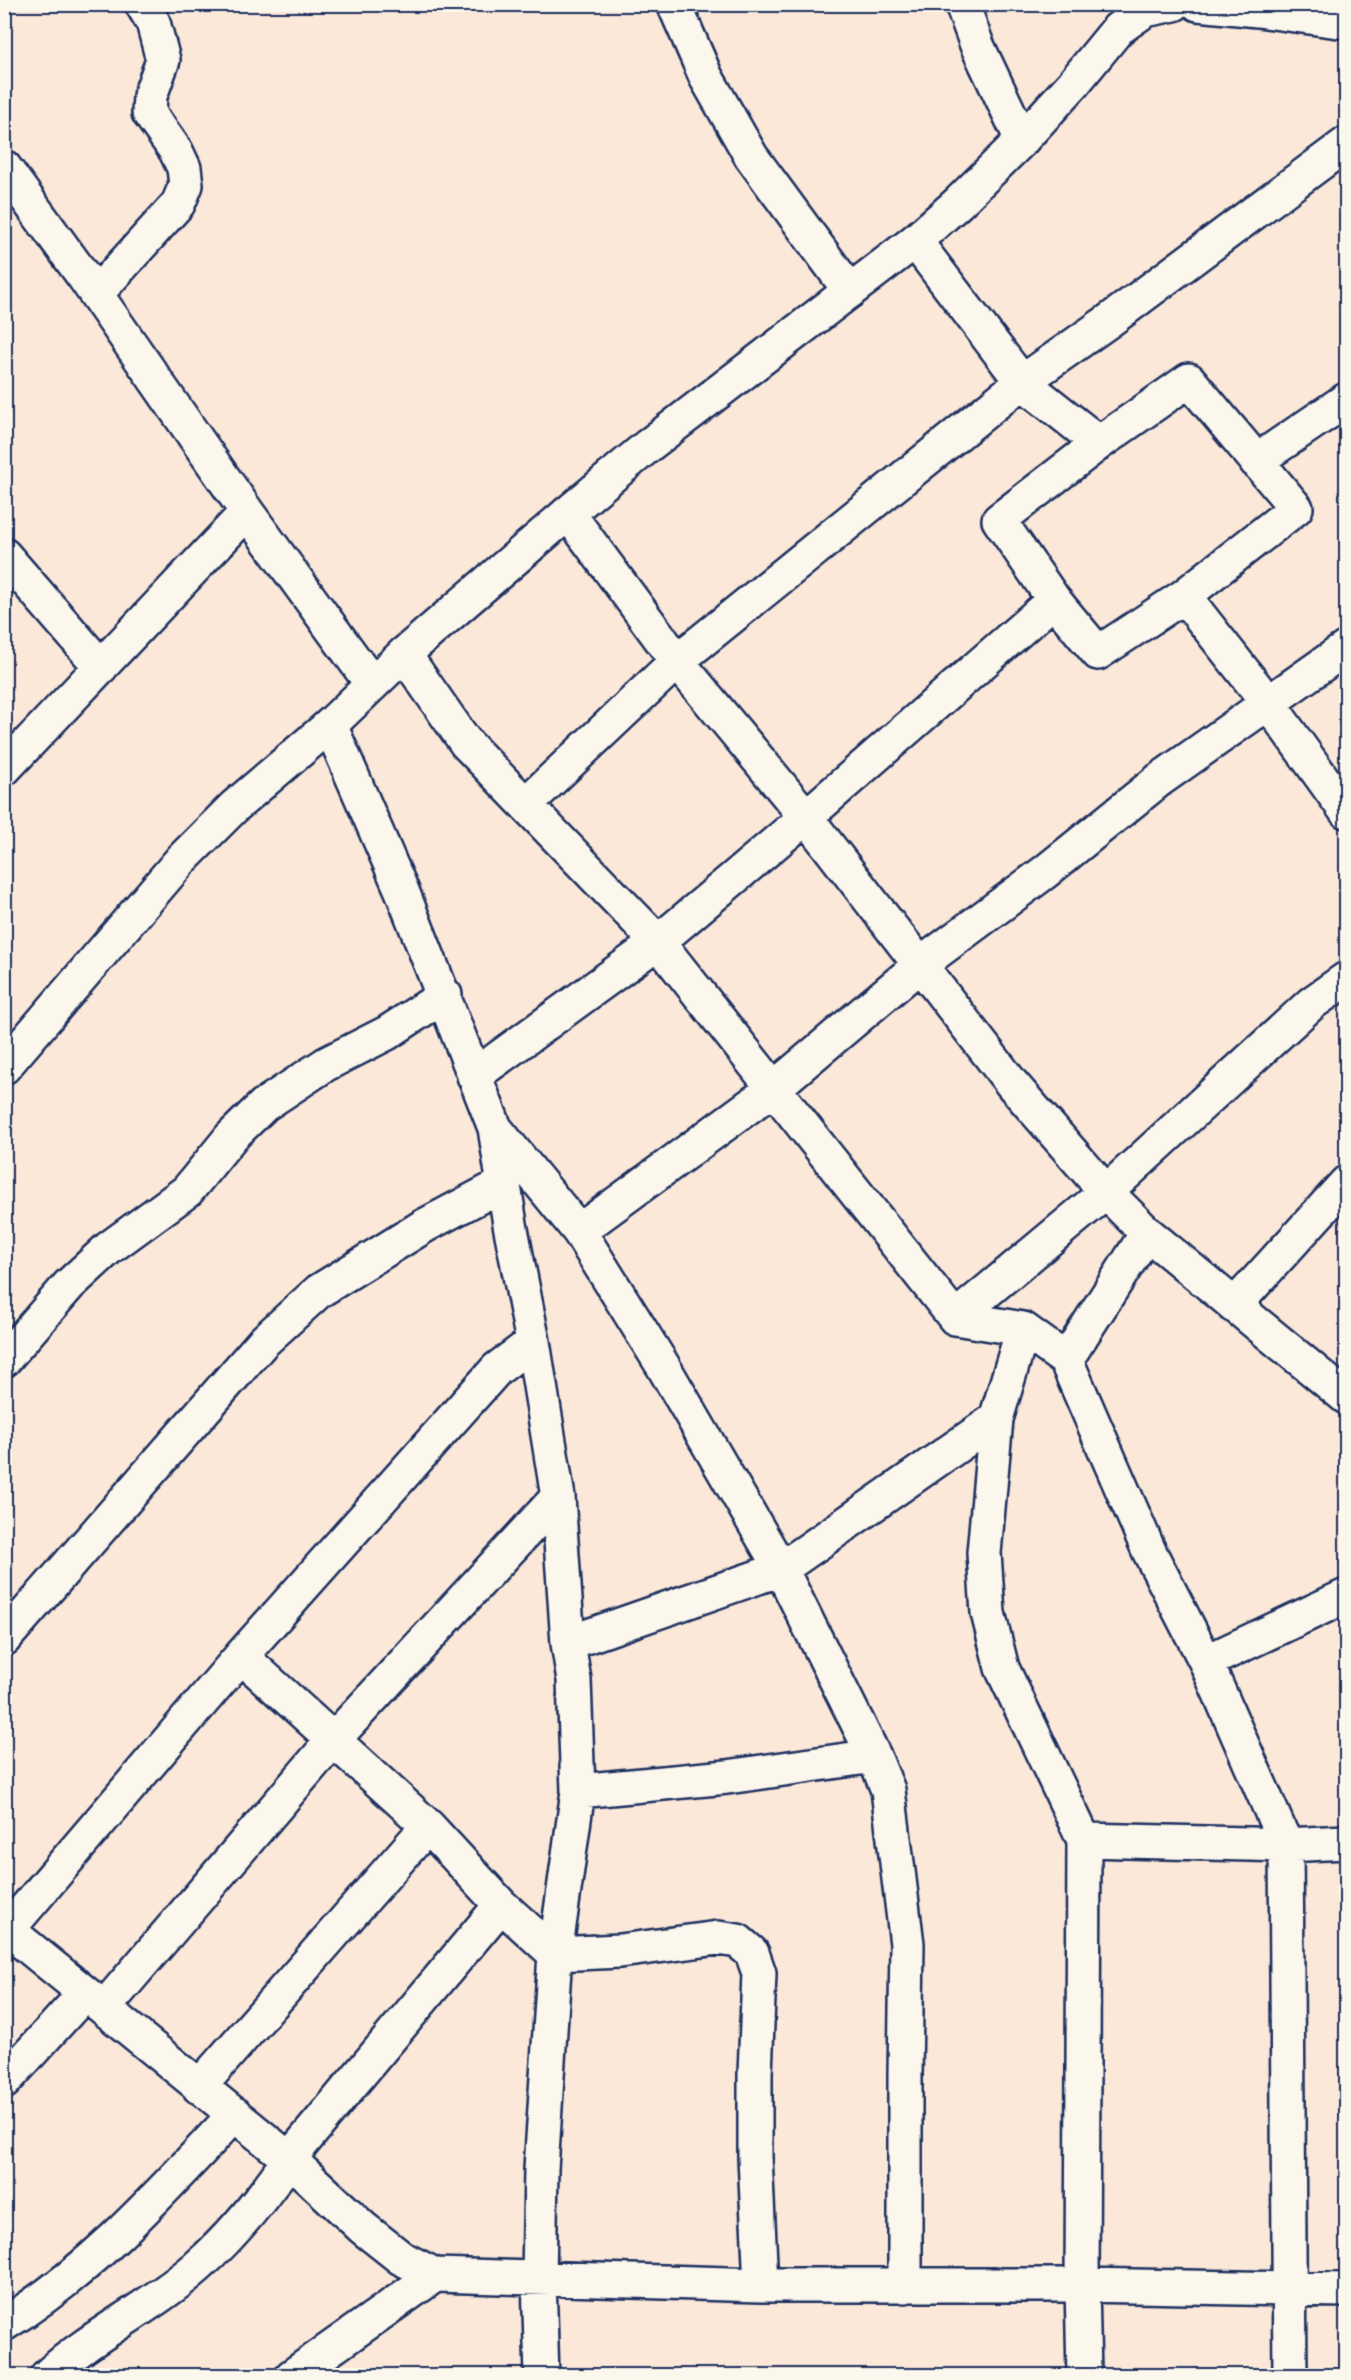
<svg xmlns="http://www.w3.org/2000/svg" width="1351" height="2380" font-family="Mynerve,sans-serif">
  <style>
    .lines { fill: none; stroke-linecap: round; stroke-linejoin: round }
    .street-casing { stroke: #1b2f5e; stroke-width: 38 }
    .secondary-casing { stroke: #1b2f5e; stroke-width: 38 }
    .street { stroke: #fbf7ec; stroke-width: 33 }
    .secondary { stroke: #fbf7ec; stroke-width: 33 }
  </style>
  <rect width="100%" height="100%" fill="#fbe8d9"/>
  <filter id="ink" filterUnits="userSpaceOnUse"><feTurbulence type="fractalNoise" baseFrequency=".0167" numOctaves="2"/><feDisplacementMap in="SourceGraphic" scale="12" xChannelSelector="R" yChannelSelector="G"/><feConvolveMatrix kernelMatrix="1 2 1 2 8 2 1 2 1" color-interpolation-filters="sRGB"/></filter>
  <g filter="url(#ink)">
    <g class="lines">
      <g class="street-casing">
        <path id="street" d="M674,4L706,77L751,156L850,291
          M962,4L977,45L1022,140
          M4,167L84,277L247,512L372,684
          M915,241L1022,382L1099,443
          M96,294L178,204L186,185L184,168L176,151L149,113L150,96L163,60L153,22L142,4
          M1189,380L1296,508L1184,596L1098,653L1054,600L999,520L1099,443Z
          M1256,461L1346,400
          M568,513L677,661L806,817L1012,1084L1106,1192L1147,1233L1346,1397
          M4,555L101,667
          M1184,596L1269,704L1346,811
          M404,654L466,743L658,942L955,1318L1023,1329L1066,1360L1147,1233
          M330,725L402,891L495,1128L510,1224L533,1342L558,1497L568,1643L574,1680L578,1791L555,1954L541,2169L539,2279L542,2376
          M4,769L247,512
          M527,803L677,661L1022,382L1110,320L1346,144
          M474,1076L658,942L806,817L1054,600
          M495,1128L579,1231L663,1366L781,1569L874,1756L888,1790L907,1944L905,2076V2286
          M579,1231L774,1088L921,964L1045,872L1159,780L1346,648
          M1234,1306L1346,1183
          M955,1318L1106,1192L1312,1003L1346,979
          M4,1360L69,1285L109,1248L187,1191L231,1137L264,1105L326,1064L387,1033L445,995
          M1066,1360L1149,1551L1206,1662L1286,1845L1290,2376
          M996,1419L984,1553L988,1613L1002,1668L1084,1840L1082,2285L1084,2376
          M4,1639L263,1342L319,1291L424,1226L503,1184
          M568,1643L781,1569L996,1419L1023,1329
          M241,1656L428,1826L501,1905L555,1954L620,1951L718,1938L738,1941L752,1953L759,1973L755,2074V2157L761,2285
          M1206,1662L1346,1596
          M578,1791L727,1777L874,1756
          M1084,1840L1286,1845L1346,1842
          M4,1927L289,2159L363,2228L401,2258L435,2275L761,2285H1082L1346,2290
          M4,1934L241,1656L497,1369L533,1342
          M104,2008L334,1739L558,1497
          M4,2082L85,1993
          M199,2087L428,1826
          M4,2324C94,2269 164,2189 235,2114
          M47,2376C93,2334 150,2308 197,2267C232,2236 263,2198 289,2159L501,1905
          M292,2376L435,2275"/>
      </g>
      <g class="secondary-casing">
        <path id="secondary" d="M1198,4L1258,10L1346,22
          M4,1067L181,860L235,806L330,725L404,654L568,513L649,445L915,241L958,203L1022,140L1073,84L1118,29L1145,10L1174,4"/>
      </g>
      <use href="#street" class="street"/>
      <use href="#secondary" class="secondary"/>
    </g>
  </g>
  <rect width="1351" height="2380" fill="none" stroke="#fbf7ec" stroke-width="24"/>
  <rect x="12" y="12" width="1327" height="2356" fill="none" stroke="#1b2f5e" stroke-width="2" filter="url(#ink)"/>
</svg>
